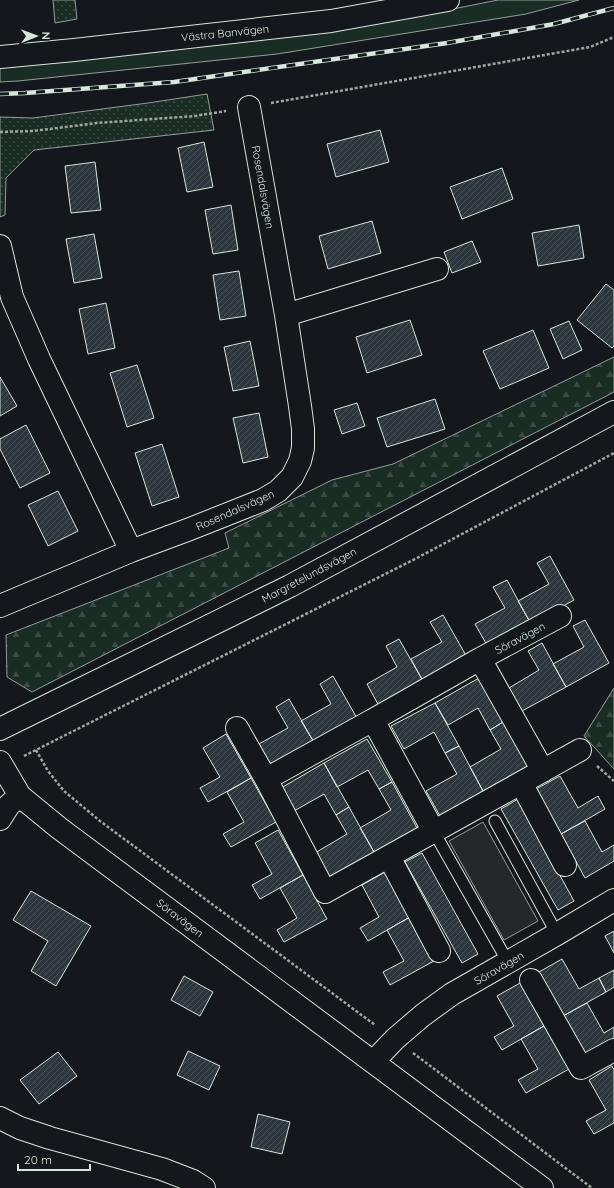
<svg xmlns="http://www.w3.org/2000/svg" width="614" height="1188" font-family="Quicksand,sans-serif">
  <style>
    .grass { fill: #1a2d24; stroke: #939e99 }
    .forest { fill: url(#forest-firs); stroke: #939e99 }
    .park { fill: url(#park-dots); stroke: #939e99 }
    .parking { fill: #24282b; stroke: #939e99 }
    .building { fill: url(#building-hatch); stroke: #d8e6dc }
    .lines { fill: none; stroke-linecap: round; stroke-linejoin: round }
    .service-casing { stroke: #d8e6dc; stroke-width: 13 }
    .minor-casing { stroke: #d8e6dc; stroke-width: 24 }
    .path { stroke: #9da8a2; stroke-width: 2.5; stroke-dasharray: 3 2; stroke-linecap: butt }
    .service { stroke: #14181c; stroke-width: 11 }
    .minor { stroke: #14181c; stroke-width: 22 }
    .rail-casing { stroke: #d8e6dc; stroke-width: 4.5 }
    .rail { stroke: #14181c; stroke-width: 3; stroke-dasharray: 9; stroke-linecap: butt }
    .labels { text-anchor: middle; stroke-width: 3; stroke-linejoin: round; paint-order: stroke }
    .street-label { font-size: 11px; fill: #d8e6dc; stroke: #14181c }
  </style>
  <defs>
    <pattern id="forest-firs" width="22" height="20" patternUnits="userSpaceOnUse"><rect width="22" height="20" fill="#1a2d24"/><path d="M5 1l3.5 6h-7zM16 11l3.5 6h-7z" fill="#3b4b43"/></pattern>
    <pattern id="park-dots" width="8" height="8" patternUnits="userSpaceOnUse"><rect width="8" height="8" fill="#1a2d24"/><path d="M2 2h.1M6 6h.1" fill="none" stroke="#3b4b43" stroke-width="1.8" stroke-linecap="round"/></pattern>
    <pattern id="building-hatch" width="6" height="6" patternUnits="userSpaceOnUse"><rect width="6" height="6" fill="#2c363c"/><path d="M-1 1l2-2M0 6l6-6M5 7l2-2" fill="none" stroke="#4a5358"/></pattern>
  </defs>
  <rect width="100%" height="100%" fill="#14181c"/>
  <path class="grass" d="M498,0H579L526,14L277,54L18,81L0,82V68L60,62L433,13Z"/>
  <path class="forest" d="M614,357V392L32,692L7,677L6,635L229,548L225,533L332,480L393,464Z
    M614,688V769L584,736Z"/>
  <path class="park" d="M53,0H75L77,19L55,23Z
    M207,94L214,130L34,150L6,178L5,215L0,217V117L33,118L148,103Z"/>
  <path class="parking" d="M483,822L538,921L504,940L449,841Z"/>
  <path class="building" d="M380,130L389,162L336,177L327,144Z
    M204,142L213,187L187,192L178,148Z
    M95,162L101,210L71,213L65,166Z
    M502,168L513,199L462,219L450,187Z
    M231,205L238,250L213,254L205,210Z
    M372,221L381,253L328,269L319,236Z
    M579,225L584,258L538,266L532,233Z
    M94,234L102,278L74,283L66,239Z
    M472,241L481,262L452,273L444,252Z
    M239,271L246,316L220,320L213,275Z
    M606,284L614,290V346L612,348L577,320Z
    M106,303L115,348L88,354L79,309Z
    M410,320L422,355L367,373L356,337Z
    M569,321L582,350L563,359L550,329Z
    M533,330L549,368L500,389L483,351Z
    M250,341L259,386L233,391L224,347Z
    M137,365L154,418L127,427L110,373Z
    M0,377L17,406L0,416Z
    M435,399L445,429L387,447L377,418Z
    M357,403L365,426L342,434L334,410Z
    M259,413L268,457L243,463L233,418Z
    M26,425L50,473L20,488L0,449V439Z
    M162,444L179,497L152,506L135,453Z
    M58,491L78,531L48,546L28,505Z
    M550,556L574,600L531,624L518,601L549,584L537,563Z
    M507,580L531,624L488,647L475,624L505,608L493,587Z
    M443,615L468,659L424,683L411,659L442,642L430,622Z
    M585,620L609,663L566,687L553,664L584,647L573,626Z
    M399,639L424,683L380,708L367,684L397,667L386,646Z
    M542,643L566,687L522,711L509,688L539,670L528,651Z
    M333,676L358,720L315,744L301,721L331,704L320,684Z
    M479,678L503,722L490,730L478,708L448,725L435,703Z
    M289,699L315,744L271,769L257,745L288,728L276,707Z
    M435,703L459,746L445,753L434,732L404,749L391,726Z
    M503,722L528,766L483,791L470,767L501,749L490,730Z
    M226,734L251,778L208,802L200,788L220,777L203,748Z
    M367,739L392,782L379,789L368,770L337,787L324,763Z
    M459,746L483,791L440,816L426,791L457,774L445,753Z
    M324,763L349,807L336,815L324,794L294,811L281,788Z
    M560,776L578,808L598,796L605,809L561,834L536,789Z
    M251,778L276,822L231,847L223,834L244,822L227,792Z
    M392,782L417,828L374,852L360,828L391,810L379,789Z
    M518,799L574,901L558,910L501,809Z
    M349,807L374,852L329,877L315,853L347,834L336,815Z
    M585,821L602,852L614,845V861L585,878L561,834Z
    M278,830L303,875L260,899L252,885L272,874L255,843Z
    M422,853L478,954L462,963L405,862Z
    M385,872L410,917L368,941L360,928L379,917L362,885Z
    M303,875L327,919L284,942L277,930L297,918L280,888Z
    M31,891L91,926L56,986L31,971L48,941L13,920Z
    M410,917L434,961L390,985L383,972L404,961L387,930Z
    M614,931V953L605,936Z
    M562,959L579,989L599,978L606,992L563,1016L539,972Z
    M614,970V987L606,992L599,978Z
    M184,976L213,992L200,1016L171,1000Z
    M520,983L544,1026L502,1050L494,1037L514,1026L497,996Z
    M587,1003L604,1033L614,1027V1044L588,1059L563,1016Z
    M544,1026L569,1069L526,1093L518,1080L538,1069L521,1039Z
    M188,1051L220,1066L209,1090L177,1075Z
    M58,1052L77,1076L39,1104L20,1080Z
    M612,1066L614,1070V1123L594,1134L586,1121L606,1110L589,1080Z
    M258,1114L290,1122L282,1154L251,1147Z"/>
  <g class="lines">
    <g class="service-casing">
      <path id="service" d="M495,821L557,934
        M434,832L508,962"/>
    </g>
    <g class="minor-casing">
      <path id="minor" d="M0,57L74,50L331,21L448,0
        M0,246L12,297L39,359L131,551
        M286,315L437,269
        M0,606L131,551L190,529L263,500L278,491L292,477L300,461L303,448V429L300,406L286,315L249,107
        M237,728L266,779L373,720
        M0,729L290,586L614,412
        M0,762L20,796L59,828L542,1188
        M543,771L480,659L560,616
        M266,779L325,892L580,750
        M521,783L565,865
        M0,819L9,805L20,796
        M434,832L373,720L480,659
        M389,857L439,951
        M531,980L581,1068L614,1050
        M373,1062L395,1039L423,1015L452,994L557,934L614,900
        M0,1118L20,1128L50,1138L162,1169L193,1181L204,1188"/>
    </g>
    <path class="path" d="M271,103L590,47L614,37
      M0,132L33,131L97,123L195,116L226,111
      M36,750L48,771L64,791L100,821L375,1025
      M24,756L417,558L614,453
      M597,766L614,781
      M413,1053L592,1188"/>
    <use href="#service" class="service"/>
    <use href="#minor" class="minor"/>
    <g class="rail-casing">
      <path id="rail" d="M0,94L25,93L174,82L447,43L554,24L614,8"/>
    </g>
    <use href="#rail" class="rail"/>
  </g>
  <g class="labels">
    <g class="street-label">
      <text transform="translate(225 33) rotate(-6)" y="4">Västra Banvägen</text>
      <text transform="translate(263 187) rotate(80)" y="4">Rosendalsvägen</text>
      <text transform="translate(235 510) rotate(-24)" y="4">Rosendalsvägen</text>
      <text transform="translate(309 575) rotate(-28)" y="4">Margretelundsvägen</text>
      <text transform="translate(520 638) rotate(-28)" y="4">Söravägen</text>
      <text transform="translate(180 918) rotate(37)" y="4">Söravägen</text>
      <text transform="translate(499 968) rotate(-30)" y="4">Söravägen</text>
    </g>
  </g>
  <g transform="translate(36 36) rotate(89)" stroke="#14181c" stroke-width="3" paint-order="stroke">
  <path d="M0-3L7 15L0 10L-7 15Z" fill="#d8e6dc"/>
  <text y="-6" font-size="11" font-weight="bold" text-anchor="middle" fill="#d8e6dc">N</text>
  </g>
  <path d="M18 1164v6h72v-6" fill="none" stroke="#d8e6dc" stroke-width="2"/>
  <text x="24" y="1164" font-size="12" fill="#d8e6dc" stroke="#14181c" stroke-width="3" paint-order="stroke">20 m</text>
</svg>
